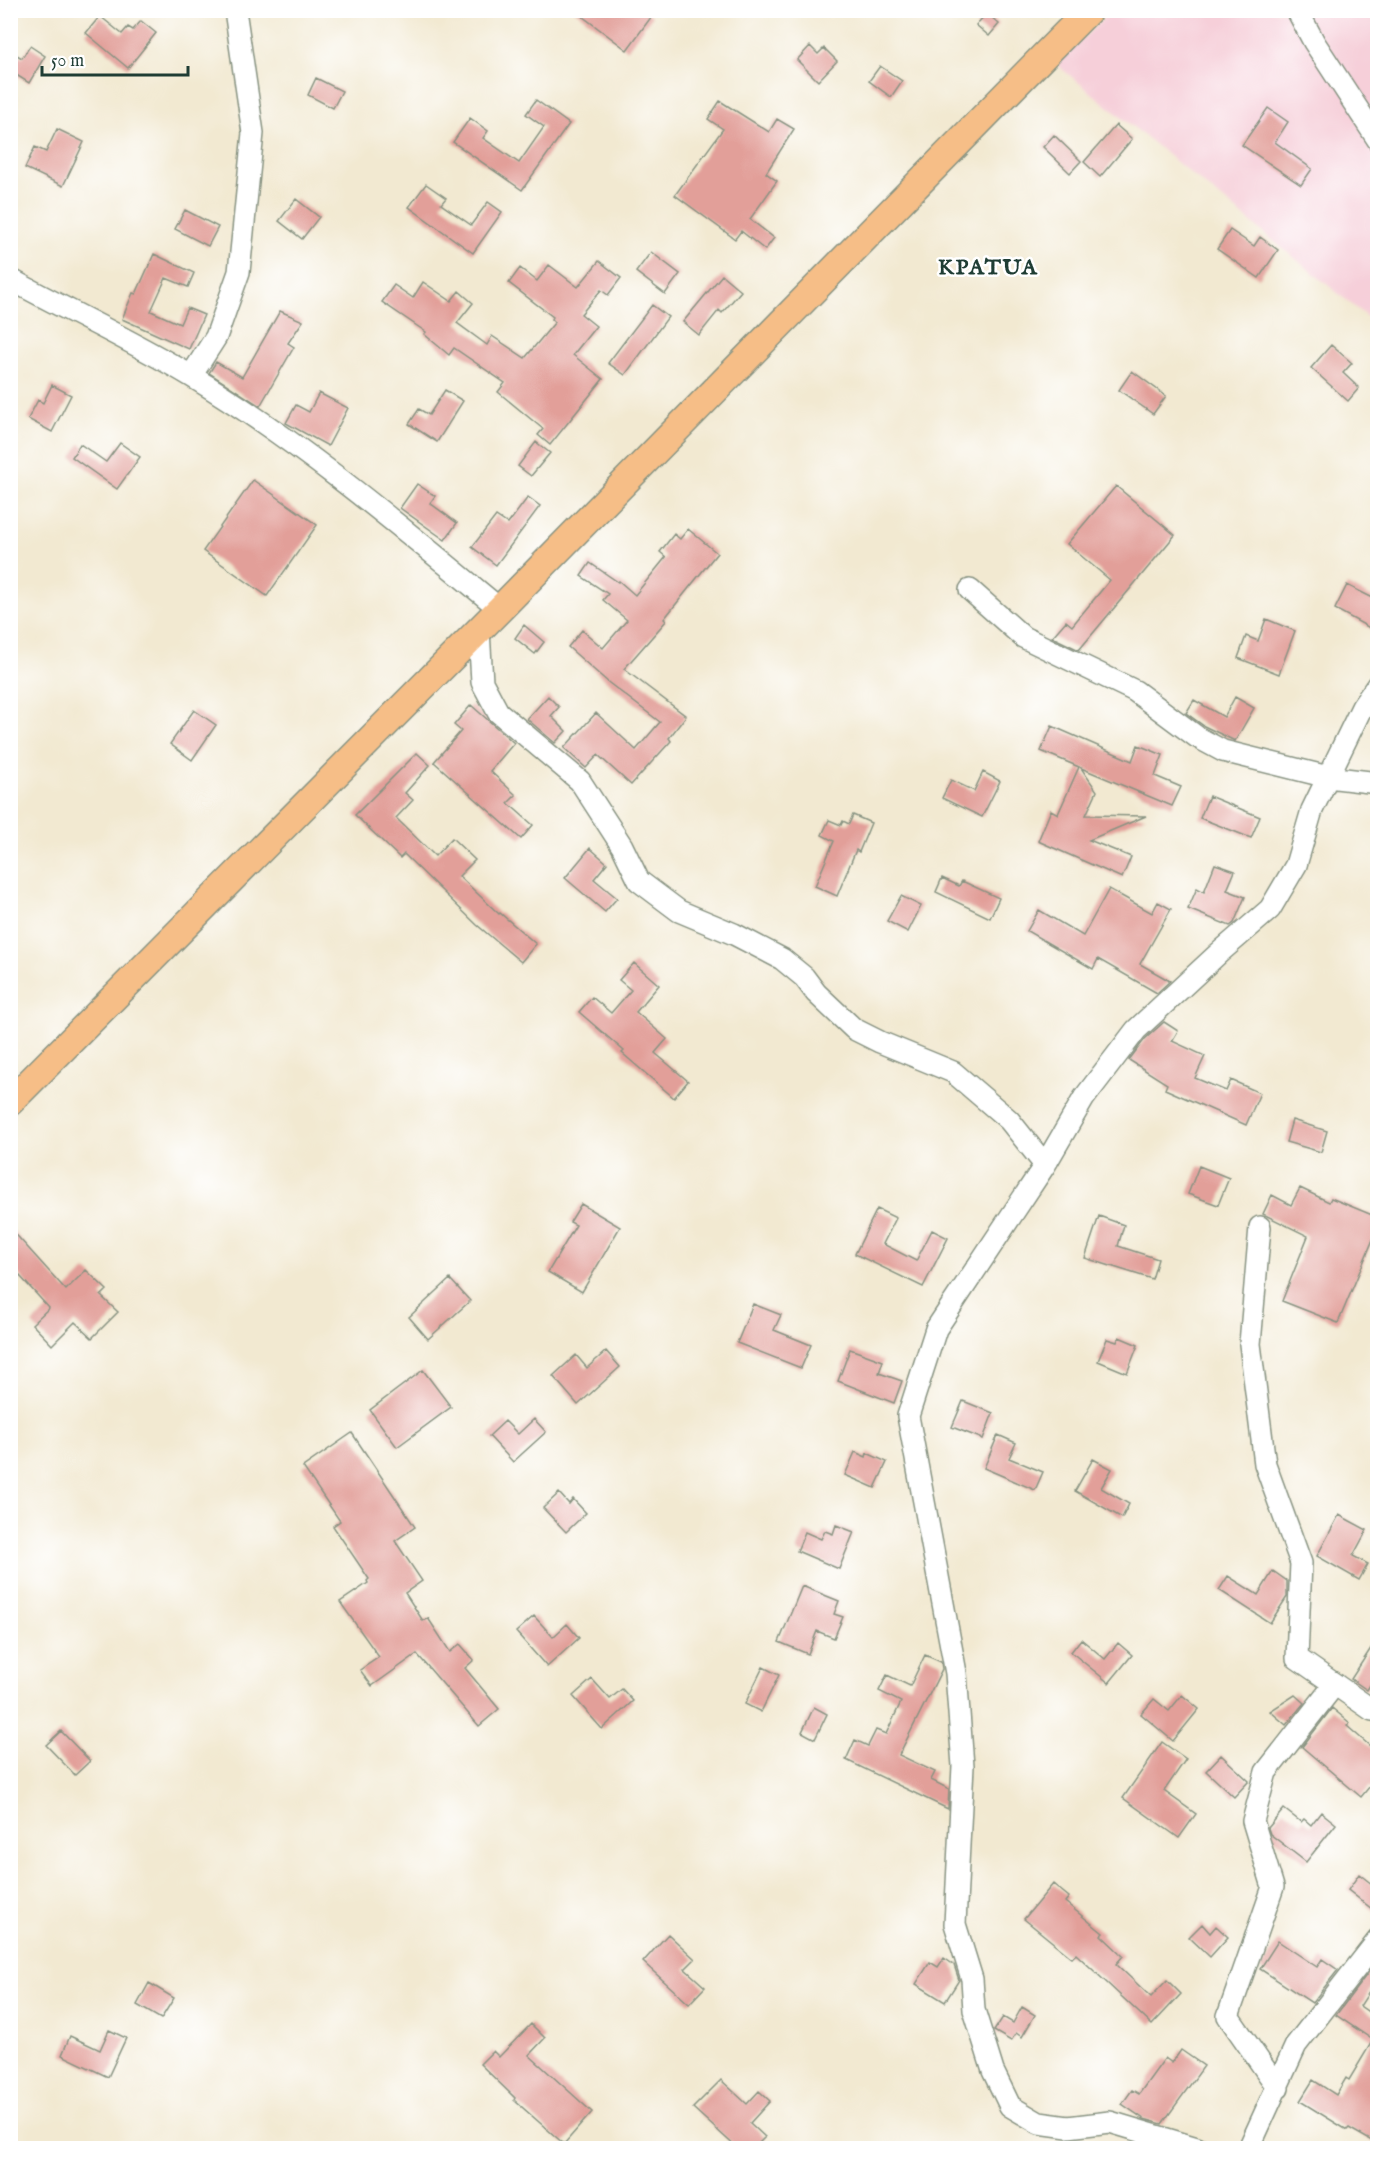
<svg xmlns="http://www.w3.org/2000/svg" width="1388" height="2159" font-family="'IM FELL English',serif">
  <style>
    .built { fill: #f6cfd9 }
    .building { fill: #e29f99 }
    .lines { fill: none; stroke-linecap: round; stroke-linejoin: round }
    .minor-casing { stroke: #889382; stroke-width: 24 }
    .major-casing { stroke: #889382; stroke-width: 30 }
    .minor { stroke: #fff; stroke-width: 21 }
    .major { stroke: #f6be87; stroke-width: 27 }
    .labels { text-anchor: middle; stroke-width: 5; stroke-linejoin: round; paint-order: stroke }
    .district-label { font-size: 22px; font-weight: bold; letter-spacing: 1.5px; fill: #1f3d34; stroke: #fff }
  </style>
  <rect width="100%" height="100%" fill="#fff"/>
  <filter id="ink" filterUnits="userSpaceOnUse"><feTurbulence type="fractalNoise" baseFrequency=".0167" numOctaves="2"/><feDisplacementMap in="SourceGraphic" scale="12" xChannelSelector="R" yChannelSelector="G"/><feConvolveMatrix kernelMatrix="1 2 1 2 8 2 1 2 1" color-interpolation-filters="sRGB"/></filter>
  <filter id="wash" filterUnits="userSpaceOnUse"><feTurbulence type="fractalNoise" baseFrequency=".008" numOctaves="4" result="noise"/><feDisplacementMap in="SourceGraphic" scale="24" xChannelSelector="R" yChannelSelector="G"/><feGaussianBlur stdDeviation="1.35" result="paint"/><feColorMatrix in="noise" values="0 0 0 0 0 0 0 0 0 0 0 0 0 0 0 0 0 1.4 0 .05"/><feComposite in="paint" operator="in"/></filter>
  <g filter="url(#wash)">
    <rect width="100%" height="100%" fill="#f2e9d1"/>
    <path class="built" d="M1111,11H1377V325L1056,64Z"/>
    <g id="blocks">
      <path class="building" d="M574,10H644L652,16L627,50Z
        M987,13L999,24L989,36L976,25Z
        M100,16L122,34L128,27L133,30L141,21L156,33L128,68L86,33Z
        M30,46L45,56L29,83L10,71V51L22,58Z
        M810,46L818,54L824,48L837,61L818,81L797,60Z
        M880,66L902,81L891,97L869,81Z
        M316,78L342,91L333,108L308,95Z
        M536,100L569,124L522,190L453,142L470,118L488,131L483,138L519,163L544,127L526,114Z
        M720,101L769,132L777,119L794,129L766,173L777,181L750,219L774,238L765,250L741,231L735,239L675,195L723,129L708,119Z
        M1268,108L1288,122L1275,142L1312,169L1301,185L1242,145Z
        M1116,125L1132,139L1100,177L1084,162Z
        M57,129L84,142L63,186L25,168L35,147L46,152Z
        M1054,135L1081,161L1070,173L1043,147Z
        M426,184L446,198L441,204L471,225L488,202L502,212L473,253L409,207Z
        M296,199L319,217L302,239L279,221Z
        M185,210L218,227L208,246L175,229Z
        M1230,230L1254,246L1260,237L1278,250L1259,278L1217,249Z
        M651,252L680,274L665,294L636,272Z
        M154,254L194,273L188,287L166,278L151,311L180,324L187,308L204,315L189,349L122,319L133,293L136,294Z
        M599,261L621,278L608,295L601,290L581,314L596,326L573,355L603,379L550,445L538,435L543,429L498,392L505,383L454,348L449,355L424,334L426,332L382,302L394,285L413,298L423,282L451,301L459,291L473,303L457,323L487,345L492,336L525,358L555,322L552,319L553,317L509,283L520,268L537,281L549,265L578,287Z
        M722,275L741,291L722,313L719,310L699,335L683,322Z
        M652,305L668,317L625,375L608,363Z
        M280,311L303,321L288,343L294,347L260,406L209,373L216,362L242,377Z
        M1331,345L1352,363L1343,373L1359,388L1348,401L1311,368Z
        M1132,371L1166,396L1153,414L1119,390Z
        M52,385L71,395L52,432L28,419L38,400L43,403Z
        M445,390L463,401L437,442L409,424L419,409L429,415Z
        M319,393L348,408L328,446L286,423L296,405L309,412Z
        M536,442L550,453L531,476L518,466Z
        M120,443L140,457L117,489L72,457L80,444L106,462Z
        M253,480L317,525L267,596L203,551Z
        M417,484L435,496L430,503L457,523L445,540L400,508Z
        M1116,486L1175,535L1079,650L1052,637L1066,621L1072,626L1110,580L1067,544Z
        M528,497L540,506L496,565L472,547L496,516L508,524Z
        M688,529L717,553L664,619L666,621L624,669L686,716L669,738L671,741L631,785L598,755L586,768L564,748L596,713L636,750L660,722L609,683L568,647L582,630L603,648L627,620L603,600L608,594L581,576L590,563L618,582L619,581L635,595L666,557L660,552L674,534L680,539Z
        M1347,585L1377,600V632L1335,609Z
        M1266,619L1295,631L1279,674L1238,658L1246,636L1258,641Z
        M524,625L544,642L535,654L515,638Z
        M548,696L559,707L551,716L566,731L555,743L527,719Z
        M1235,697L1254,708L1235,741L1204,726L1186,713L1194,700L1224,717Z
        M471,705L514,743L490,771L516,795L508,803L533,825L521,839L434,762L461,731L454,725Z
        M194,710L216,725L192,760L170,744Z
        M1052,726L1132,761L1138,745L1163,755L1155,776L1181,787L1172,806L1081,768L1097,791L1086,815L1146,816L1089,840L1131,857L1122,878L1038,841L1051,810L1058,814L1079,767L1041,751Z
        M417,753L430,765L405,793L413,800L396,818L435,856L452,838L475,860L459,876L499,914L500,913L536,944L521,962L477,925L404,854L400,858L355,815Z
        M983,772L1000,781L982,817L942,798L951,780L974,791Z
        M1209,796L1260,817L1251,838L1200,818Z
        M853,815L871,823L859,852L856,850L837,896L815,886L834,841L822,835L829,820L841,825L843,821L849,824Z
        M590,848L607,863L594,879L617,898L605,912L565,878Z
        M1215,864L1235,871L1227,890L1245,897L1234,923L1230,926L1188,909L1197,888L1204,892Z
        M942,878L959,886L962,881L999,898L990,918L936,892Z
        M1109,889L1152,913L1158,902L1171,909L1140,964L1170,981L1157,993L1098,959L1093,969L1027,931L1039,910L1083,936Z
        M901,896L921,906L908,932L887,921Z
        M634,963L659,985L636,1012L667,1039L655,1053L688,1081L674,1098L622,1053L624,1051L579,1012L592,997L611,1013L631,990L619,980Z
        M1164,1022L1178,1031L1172,1041L1205,1056L1195,1078L1226,1091L1231,1080L1260,1093L1246,1125L1165,1089L1167,1084L1129,1060L1145,1039Z
        M1292,1120L1327,1131L1321,1152L1286,1142Z
        M1199,1166L1229,1178L1218,1205L1188,1194Z
        M1300,1188L1329,1202L1331,1198L1377,1217V1230L1338,1323L1282,1301L1308,1236L1263,1214L1272,1195L1291,1205Z
        M581,1204L620,1227L582,1292L548,1272L576,1225L570,1222Z
        M877,1209L896,1218L883,1244L916,1261L932,1230L948,1238L923,1287L855,1254Z
        M1099,1216L1124,1225L1118,1246L1158,1259L1152,1279L1085,1258Z
        M10,1228L66,1290L86,1270L107,1290L101,1296L118,1312L92,1338L75,1322L52,1345L32,1324L49,1308L10,1265Z
        M450,1279L470,1301L428,1339L409,1317Z
        M753,1304L781,1315L774,1330L811,1345L801,1368L737,1343Z
        M1119,1337L1138,1345L1127,1373L1098,1361L1107,1339L1117,1342Z
        M850,1349L883,1361L879,1373L902,1381L894,1403L838,1381Z
        M606,1351L620,1367L578,1405L553,1376L576,1355L587,1368Z
        M423,1370L451,1407L397,1447L370,1410Z
        M963,1401L993,1413L983,1439L952,1427Z
        M534,1419L546,1432L513,1462L489,1436L505,1421L518,1434Z
        M352,1433L415,1527L395,1541L422,1581L405,1593L423,1621L428,1618L450,1652L460,1644L474,1660L465,1668L499,1709L479,1726L417,1654L372,1686L360,1670L379,1657L340,1602L368,1583L367,1581L369,1579L333,1526L340,1521L303,1467Z
        M998,1435L1016,1443L1009,1458L1043,1472L1035,1490L984,1468Z
        M855,1452L866,1457L867,1453L887,1462L875,1488L845,1475Z
        M1093,1459L1112,1469L1101,1488L1129,1504L1122,1518L1075,1491Z
        M559,1493L569,1504L573,1499L586,1513L566,1532L543,1508Z
        M1339,1515L1367,1530L1353,1556L1368,1564L1359,1580L1317,1556Z
        M836,1525L854,1532L839,1569L797,1551L805,1532L821,1539L825,1531L833,1534Z
        M1273,1571L1287,1581V1597L1270,1623L1219,1590L1228,1576L1258,1595Z
        M802,1586L839,1601L834,1614L843,1617L834,1638L817,1631L808,1654L779,1642Z
        M534,1616L553,1637L567,1624L579,1638L547,1667L516,1632Z
        M1081,1639L1105,1659L1118,1643L1132,1655L1109,1683L1071,1652Z
        M1377,1639V1674L1367,1690L1351,1679Z
        M925,1655L941,1662L942,1669L899,1755L935,1772L931,1780L949,1789L948,1809L846,1760L855,1740L868,1746L876,1730L886,1734L901,1702L879,1691L887,1675L910,1686Z
        M763,1667L779,1675L761,1712L745,1704Z
        M592,1679L610,1699L622,1689L633,1701L602,1729L573,1696Z
        M1182,1695L1199,1709L1173,1741L1141,1714L1154,1699L1169,1711Z
        M1295,1695L1304,1703L1286,1725L1270,1711Z
        M814,1707L827,1714L815,1739L802,1732Z
        M1332,1708L1350,1723L1347,1726L1377,1752V1792L1370,1786L1361,1797L1302,1747Z
        M61,1731L90,1761L75,1775L46,1745Z
        M1162,1742L1186,1759L1164,1791L1196,1814L1179,1838L1123,1798Z
        M1221,1755L1249,1781L1234,1797L1206,1771Z
        M1284,1809L1301,1822L1304,1819L1311,1825L1321,1812L1336,1824L1306,1862L1270,1834L1268,1828Z
        M1359,1874L1377,1888V1913L1348,1890Z
        M1053,1884L1069,1897L1065,1902L1103,1933L1101,1935L1123,1956L1116,1964L1151,1997L1167,1980L1181,1994L1152,2025L1076,1954L1072,1958L1024,1919Z
        M1202,1924L1210,1933L1216,1926L1228,1937L1210,1957L1189,1937Z
        M668,1934L695,1959L685,1969L705,1987L689,2004L643,1962Z
        M1278,1941L1317,1967L1322,1959L1338,1970L1312,2003L1260,1969Z
        M944,1958L954,1965L959,1980L945,2002L916,1984L930,1962L938,1967Z
        M1377,1961V1980L1360,2006L1377,2018V2144L1349,2128L1347,2130L1300,2101L1313,2080L1336,2095L1346,2078L1349,2080L1373,2040L1336,2015Z
        M149,1983L174,1998L161,2019L137,2005Z
        M1022,2007L1035,2015L1022,2037L1016,2033L1011,2041L994,2031L1003,2017L1013,2023Z
        M531,2024L545,2038L529,2055L592,2112L564,2144L514,2100L515,2098L480,2064L493,2051L499,2057Z
        M109,2030L126,2038L108,2077L62,2055L70,2036L100,2050Z
        M1181,2050L1204,2066L1162,2124L1144,2119L1122,2104L1132,2090L1139,2094L1165,2058L1172,2063Z
        M721,2080L747,2104L759,2091L770,2101L750,2123L765,2137L754,2148H737L693,2108Z"/>
    </g>
  </g>
  <g filter="url(#ink)">
    <use href="#blocks" fill-opacity="0" stroke="#889382" stroke-width="1.5"/>
    <g class="lines">
      <g class="minor-casing">
        <path id="minor" d="M1297,10L1314,42L1378,140
          M10,279C70,312 133,341 191,376C302,443 401,527 500,609
          M191,376L216,337L239,272L253,133L235,10
          M970,590L1023,637L1135,691L1197,737L1223,751L1328,777L1378,783
          M479,630L482,682L498,712L580,781L622,846L639,881L679,911L734,934L782,959L804,977L816,993L854,1029L880,1042L953,1072L1009,1120L1045,1165
          M1260,1227L1250,1344L1265,1464L1301,1563L1297,1658L1372,1710L1378,1711
          M1278,2088L1228,2016L1273,1887L1253,1821L1266,1772L1335,1684
          M1197,2148L1110,2122L1068,2127L1039,2123L1010,2106L993,2071L974,2010L972,1979L955,1924L963,1766L956,1673L908,1416L936,1329L1045,1165L1084,1098L1136,1030L1219,953L1270,909L1296,865L1312,810L1328,777L1362,707L1378,684
          M1249,2148L1296,2045L1378,1940"/>
      </g>
      <g class="major-casing">
        <path id="major" d="M10,1102L500,609L1089,10"/>
      </g>
      <use href="#minor" class="minor"/>
      <use href="#major" class="major"/>
    </g>
  </g>
  <g class="labels">
    <g class="district-label">
      <text x="988" y="274">KPATUA</text>
    </g>
  </g>
  <rect width="1388" height="2159" fill="none" stroke="#fff" stroke-width="36"/>
  <path d="M42 66v9h146v-9" fill="none" stroke="#1f3d34" stroke-width="3"/>
  <text x="51" y="66" font-size="18" fill="#1f3d34" stroke="#ffffff" stroke-width="4.5" paint-order="stroke">50 m</text>
</svg>
